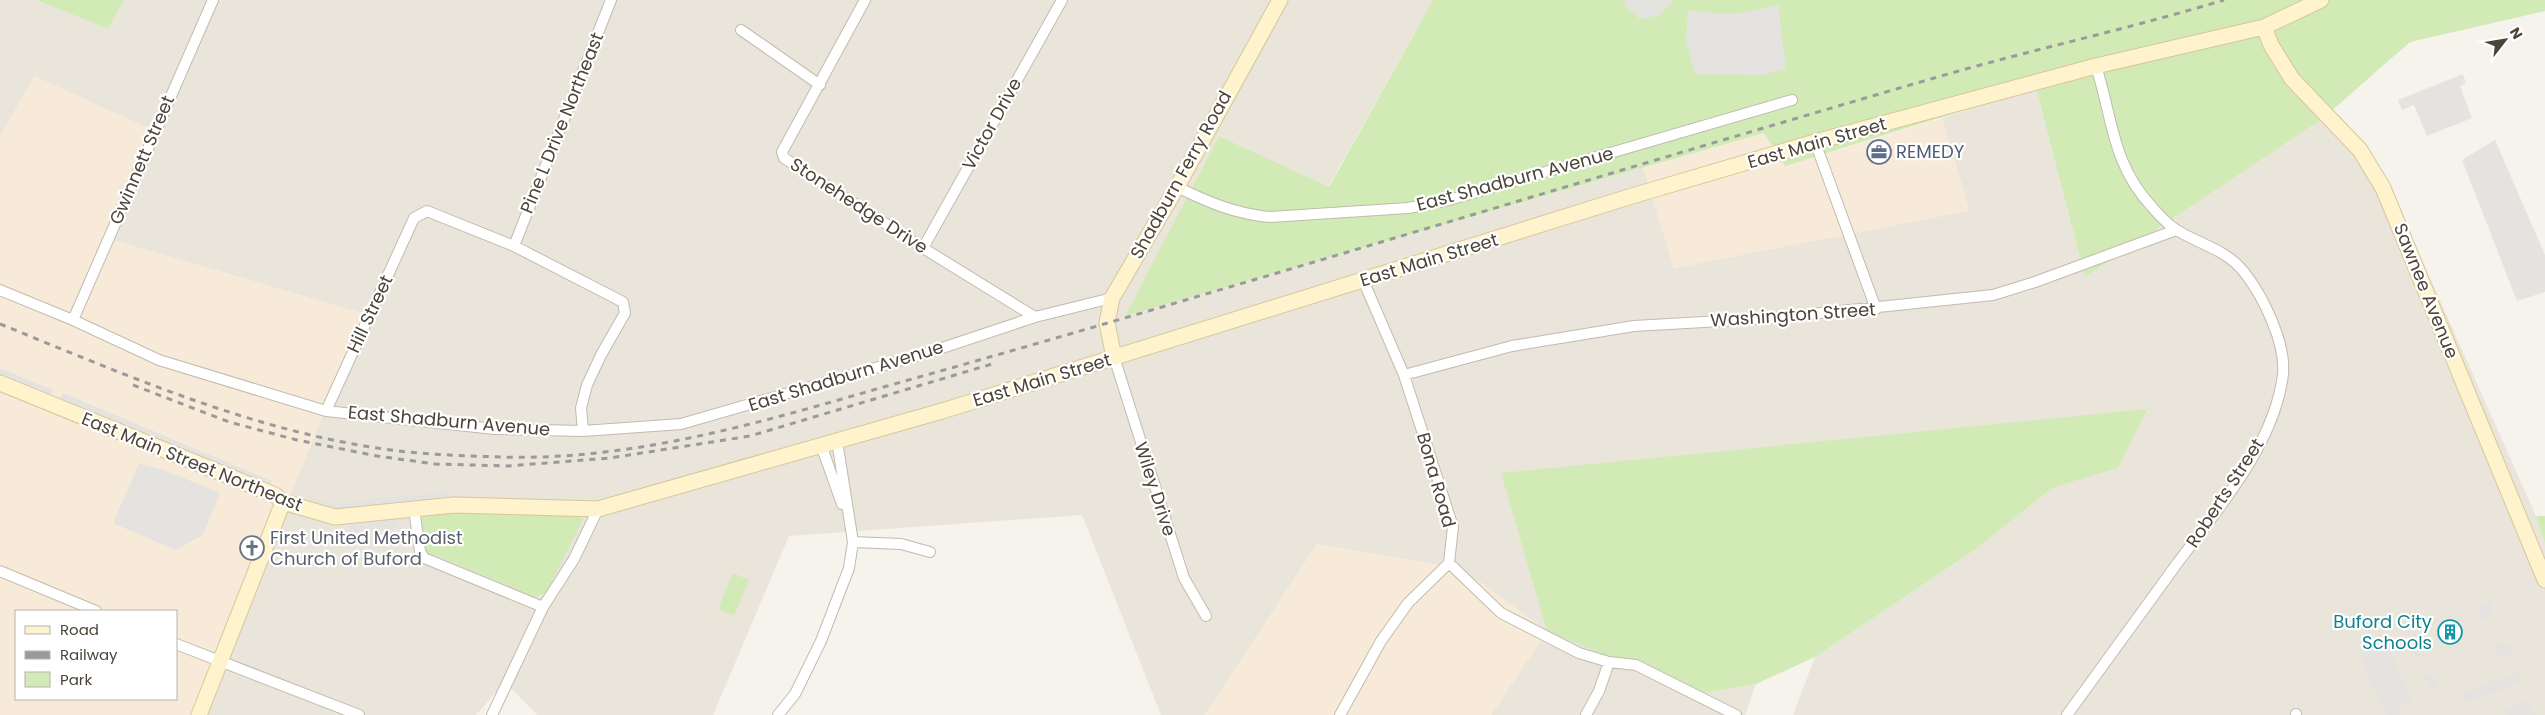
<svg xmlns="http://www.w3.org/2000/svg" width="2545" height="715" font-family="Poppins,sans-serif">
  <style>
    .residential { fill: #eae5da }
    .commercial { fill: #f7ead8; fill-rule: evenodd }
    .green { fill: #d2eab5 }
    .parking { fill: #e5e3e0 }
    .lines { fill: none; stroke-linecap: round; stroke-linejoin: round }
    .street-casing { stroke: #c2bbae; stroke-width: 12 }
    .secondary-casing { stroke: #d6c79b; stroke-width: 17 }
    .street { stroke: #fff; stroke-width: 10 }
    .secondary { stroke: #fff3cd; stroke-width: 15 }
    .rail { stroke: #9a9a9a; stroke-width: 3; stroke-dasharray: 6 6; stroke-linecap: butt }
    .labels { text-anchor: middle; stroke-width: 4.5; stroke-linejoin: round; paint-order: stroke }
    .street-label { font-size: 18px; fill: #4b4439; stroke: #fff }
    .service-label { font-size: 18px; fill: #4e5e75; stroke: #fff; text-anchor: start }
    .worship-label { font-size: 18px; fill: #5b616d; stroke: #fff; text-anchor: start }
    .culture-label { font-size: 18px; fill: #0d838f; stroke: #fff; text-anchor: end }
  </style>
  <rect width="100%" height="100%" fill="#f6f3ec"/>
  <path class="residential" d="M0,0H36L108,29L124,0H1433L1328,187L1219,136L1126,316L1643,168L1674,268L1969,210L1942,118L2036,88L2085,277L2322,119L2397,204L2536,516L2545,544V715H1793L1815,657L1976,549L2052,488L2118,468L2148,410L1698,694L1756,684L1745,715H1491L1547,631L1462,569L1317,544L1205,715H1161L1082,515L789,536L713,715H537L505,682L476,715H199L365,314L113,240L35,76L0,136Z"/>
  <path class="commercial" d="M35,76L159,133L113,240L365,314L199,715H0V136ZM16,611H176V699H16Z
    M1942,118L1969,211L1674,268L1643,168L1765,133L1840,150Z
    M1317,544L1462,569L1547,631L1491,715H1205Z"/>
  <path class="green" d="M36,0H124L108,29Z
    M1433,0H2545V11L2410,42L2322,119L2085,277L2036,88L1785,166L1764,133L1125,316L1219,136L1329,187Z
    M2148,409L2118,468L2052,488L1976,549L1815,657L1756,684L1698,694L1547,631L1501,473Z
    M471,511L578,516L583,519L546,593L532,598L426,554L420,524L423,516Z
    M2536,516H2545V544Z
    M733,573L749,580L734,616L718,609Z"/>
  <path class="parking" d="M1625,0H1674L1660,15L1640,19L1625,6Z
    M1778,5L1786,69L1761,75L1695,74L1686,39L1688,10L1721,14L1740,13Z
    M2463,74L2466,83L2460,86L2472,118L2427,136L2414,105L2402,110L2398,100Z
    M2495,140L2545,255V292L2517,301L2462,160Z
    M0,368L53,390L49,398L0,377Z
    M63,393L272,481L269,489L59,402Z
    M139,464L164,470L220,493L203,535L175,550L113,523Z
    M447,491L449,499L393,508L398,528L349,534L345,513L307,505L311,497L328,502L341,503Z
    M579,532V539L552,589L549,587Z
    M434,555L528,594L530,599L437,563Z
    M2489,601L2495,606L2484,620L2475,618L2480,608Z
    M2390,606L2394,626L2387,631L2382,613Z
    M2416,632L2424,656L2416,660L2407,634Z
    M2493,643L2512,644L2511,653L2501,656L2489,652Z
    M2368,646L2370,653L2389,646L2399,673L2414,699L2398,710L2400,715H2387L2370,682L2360,648Z
    M2518,672L2522,680L2495,693L2464,703L2463,693Z
    M2431,673L2439,684L2432,690L2424,678Z
    M2528,700L2535,715H2507L2505,710Z"/>
  <g class="lines">
    <g class="street-casing">
      <path id="street" d="M865,0L782,152L784,158L923,248L1035,317
        M741,30L820,85
        M1815,142L1876,309
        M1177,187C1208,202 1235,214 1270,217L1408,208L1449,200L1792,100
        M514,246L611,0
        M923,248L1062,0
        M0,290L73,320L159,360L326,411L495,429L583,431L681,424L927,353L1035,317L1112,298
        M73,320L213,0
        M1114,357L1184,578L1206,616
        M1404,375L1512,346L1634,326L1774,318L1993,295L2035,282L2176,230
        M326,411L414,218L427,211L514,246L623,302L625,313L601,355L587,385L581,408L583,431
        M821,445L842,504
        M414,509L420,551L424,558L543,607
        M853,542L901,544L930,552
        M1449,563L1501,613L1579,653L1609,662L1599,691L1586,715
        M0,571L96,611
        M176,644L359,715
        M1609,662L1636,665L1736,715
        M492,715L543,607L574,559L598,509
        M778,715L795,694L821,641L849,568L853,542L837,441
        M1340,715L1381,641L1408,603L1449,563L1453,527L1404,375L1363,280
        M2067,715C2103,665 2140,615 2176,565C2217,510 2275,444 2283,374C2286,343 2263,296 2244,272C2226,249 2198,244 2175,229C2166,223 2159,215 2152,207C2112,164 2113,120 2096,66
        M2296,715V714"/>
    </g>
    <g class="secondary-casing">
      <path id="secondary" d="M2264,27L2271,45L2292,79L2360,150L2383,188L2545,580
        M1114,357L1107,323L1112,298L1177,187L1280,0
        M0,383L275,495L283,502L335,517L454,505L598,509L942,411L1632,196L1815,142L2096,66L2264,27L2321,0
        M199,715L283,502"/>
    </g>
    <use href="#street" class="street"/>
    <use href="#secondary" class="secondary"/>
    <path class="rail" d="M0,324C131,377 266,437 408,452C439,455 470,456 501,457C633,461 762,422 887,386C991,357 1095,327 1199,296C1451,222 1702,145 1955,72C2044,47 2135,27 2224,0
      M133,385L229,422L297,440L377,456L435,464L508,466L610,458L750,436L992,364"/>
  </g>
  <defs>
    <g id="office-ring" transform="scale(1.25)"><circle r="9.5" fill="#fff" stroke="#5c6f8a" stroke-width="1.5"/><path d="M-6-3h4V-5.5h4V-3h4V5H-6ZM-1-4.5V-3h2v-1.5ZM-6 0V1H6V0Z" fill="#5c6f8a"/></g>
    <g id="church-ring" transform="scale(1.25)"><circle r="9.5" fill="#fff" stroke="#6b7280" stroke-width="1.5"/><path d="M-1.2-6h2.4v3.5h3.3v2.4h-3.3V6h-2.4V-.1h-3.3v-2.4h3.3Z" fill="#6b7280"/></g>
    <g id="building-ring" transform="scale(1.25)"><circle r="9.5" fill="#fff" stroke="#0f9aa8" stroke-width="1.5"/><path d="M-4-6H4V6H1V3H-1V6H-4ZM-2.5-4.3h1.7v1.8h-1.7ZM.8-4.3h1.7v1.8H.8ZM-2.5-1h1.7V.8h-1.7ZM.8-1h1.7V.8H.8Z" fill="#0f9aa8"/></g>
  </defs>
  <g fill-rule="evenodd">
    <use href="#office-ring" x="1879" y="152"/>
    <use href="#church-ring" x="252" y="548"/>
    <use href="#building-ring" x="2450" y="632"/>
  </g>
  <g class="labels">
    <g class="street-label">
      <text transform="translate(562 123) rotate(-68)" y="6">Pine L Drive Northeast</text>
      <text transform="translate(992 124) rotate(-61)" y="6">Victor Drive</text>
      <text transform="translate(1817 143) rotate(-16)" y="6">East Main Street</text>
      <text transform="translate(142 160) rotate(-67)" y="6">Gwinnett Street</text>
      <text transform="translate(1181 175) rotate(-61)" y="6">Shadburn Ferry Road</text>
      <text transform="translate(1515 179) rotate(-15)" y="6">East Shadburn Avenue</text>
      <text transform="translate(859 206) rotate(33)" y="6">Stonehedge Drive</text>
      <text transform="translate(1429 260) rotate(-17)" y="6">East Main Street</text>
      <text transform="translate(2426 291) rotate(68)" y="6">Sawnee Avenue</text>
      <text transform="translate(370 314) rotate(-65)" y="6">Hill Street</text>
      <text transform="translate(1793 315) rotate(-4)" y="6">Washington Street</text>
      <text transform="translate(846 376) rotate(-17)" y="6">East Shadburn Avenue</text>
      <text transform="translate(1042 380) rotate(-17)" y="6">East Main Street</text>
      <text transform="translate(449 421) rotate(5)" y="6">East Shadburn Avenue</text>
      <text transform="translate(192 462) rotate(22)" y="6">East Main Street Northeast</text>
      <text transform="translate(1436 480) rotate(74)" y="6">Bona Road</text>
      <text transform="translate(1155 489) rotate(72)" y="6">Wiley Drive</text>
      <text transform="translate(2225 493) rotate(-57)" y="6">Roberts Street</text>
    </g>
    <g class="service-label">
      <text x="1896" y="158">REMEDY</text>
    </g>
    <g class="worship-label">
      <text x="270" y="544">First United Methodist<tspan x="270" dy="21">Church of Buford</tspan></text>
    </g>
    <g class="culture-label">
      <text x="2432" y="628">Buford City<tspan x="2432" dy="21">Schools</tspan></text>
    </g>
  </g>
  <rect x="15" y="610" width="162" height="90" fill="#ffffff" stroke="#b7b4b0"/>
  <rect x="25" y="626" width="25" height="8" fill="#fff3cd" stroke="#b7b4b0"/>
  <text x="60" y="635" font-size="15" fill="#4b4439">Road</text>
  <rect x="25" y="651" width="25" height="8" fill="#9a9a9a" stroke="#b7b4b0"/>
  <text x="60" y="660" font-size="15" fill="#4b4439">Railway</text>
  <rect x="25" y="672" width="25" height="15" fill="#d2eab5" stroke="#b7b4b0"/>
  <text x="60" y="685" font-size="15" fill="#4b4439">Park</text>
  <g transform="translate(2505 40) rotate(59)" stroke="#ffffff" stroke-width="4" paint-order="stroke">
  <path d="M0-4L9 19L0 12L-9 19Z" fill="#4b4439"/>
  <text y="-8" font-size="14" font-weight="bold" text-anchor="middle" fill="#4b4439">N</text>
  </g>
</svg>
